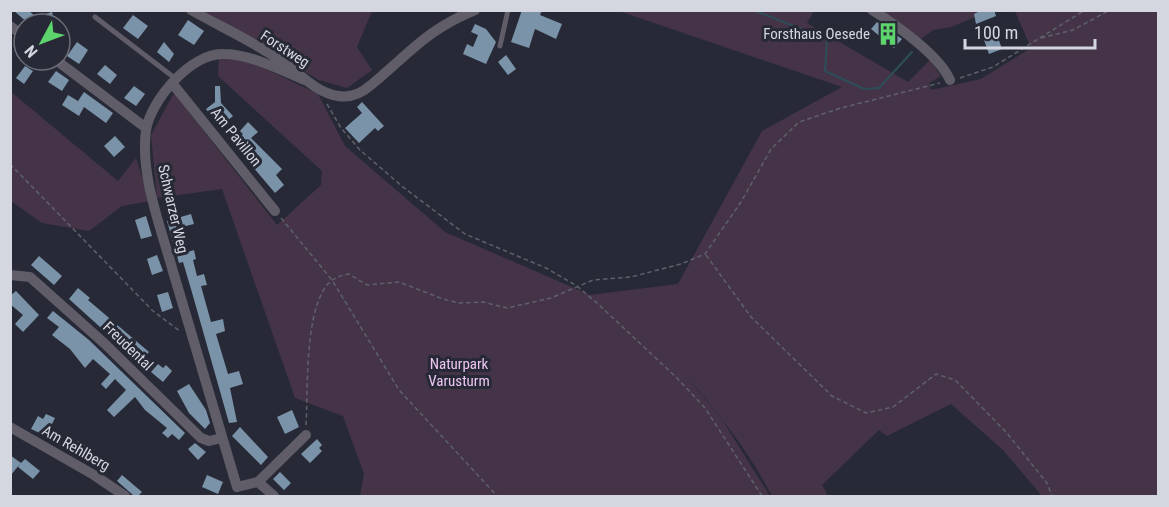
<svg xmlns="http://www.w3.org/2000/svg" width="1169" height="507" font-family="'Roboto Condensed',sans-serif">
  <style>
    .green { fill: #453448 }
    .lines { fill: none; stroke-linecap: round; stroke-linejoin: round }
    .stream { stroke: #2d4e59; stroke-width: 2 }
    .building { fill: #7a93a9 }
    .path { stroke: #5e616c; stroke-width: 1.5; stroke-dasharray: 4.5 3; stroke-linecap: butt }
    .lane { stroke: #605d69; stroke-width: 5 }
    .street { stroke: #605d69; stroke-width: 10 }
    .labels { text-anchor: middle; stroke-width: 6; stroke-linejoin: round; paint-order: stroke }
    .poi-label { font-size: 15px; fill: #d4d7df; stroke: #272a36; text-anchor: end }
    .street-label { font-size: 15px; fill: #d4d7df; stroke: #272a36 }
    .park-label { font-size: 15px; fill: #ecc5f2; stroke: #272a36 }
  </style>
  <rect width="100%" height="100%" fill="#272a36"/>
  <path class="green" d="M202,11H372L357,47L372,70L347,88L319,80Z
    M619,11H814L807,23L908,82L930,60L941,76L929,83L931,90L981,79L1031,48L1015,11H1158V496H1042L1003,450L951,404L887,436L879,430L822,485L828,496H772C749,452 720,415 687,377L723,421L770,496H360L364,474L343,416L295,398L222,189L157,198L151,135L174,93L277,225L321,185L322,171L218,76L219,57L243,58L318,94L345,146L445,232L590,295L678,284L762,131L842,87Z
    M881,11H990L951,27L933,30L921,39Z
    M10,91L118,181L136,158L150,201L122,206L89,231L42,223L11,201Z"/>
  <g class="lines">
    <path class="stream" d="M753,10L827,39L825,71L864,89L879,88L912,52"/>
  </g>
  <path class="building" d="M13,10H28L36,17L52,12L54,20L51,24H29Z
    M522,10H542L540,15L562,24L556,39L535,29L529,48L511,42Z
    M982,10H994L996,16L976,24L974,14Z
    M133,15L148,26L138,39L123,28Z
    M188,20L204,31L194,45L178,35Z
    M877,22L902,39L894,48L871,29Z
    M475,24L486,29L496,42L486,64L463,54L467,44L473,47L478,35L471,32Z
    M996,32L1002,49L989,54L983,37Z
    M77,42L88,50L79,64L67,56Z
    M164,42L174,54L169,62L157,52Z
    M506,55L516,69L508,75L498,62Z
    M105,65L117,75L110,84L97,74Z
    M25,66L33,71L24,84L16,78Z
    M56,71L69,80L62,91L48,82Z
    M134,86L145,94L136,106L124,98Z
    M215,86H220L221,103L233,116L220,127L206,109L215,102Z
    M84,92L113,113L106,123L84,107L79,116L62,105L68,95L78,101Z
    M362,102L384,126L378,131L375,128L359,143L345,128L362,113L357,107Z
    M248,122L258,132L251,138L282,169L276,175L284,185L275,193L252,166L254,164L233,143L243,134L240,131Z
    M115,136L125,147L114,157L104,146Z
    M191,214L194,224L182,227L188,252L194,250L196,259L193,260L197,276L204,274L207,285L201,286L211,322L223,319L225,331L216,334L228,374L239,371L243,384L230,388L237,422L229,423L191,289L183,262L179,263L167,221Z
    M146,216L152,236L141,239L135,220Z
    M157,255L163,271L152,275L147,259Z
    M39,256L62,276L54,285L31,265Z
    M78,288L90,298L88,300L149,352L140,363L69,299Z
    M16,291L39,315L23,332L15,324L23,315L10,304V296Z
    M168,292L173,308L162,312L157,295Z
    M53,311L89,340L185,433L179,440L172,434L168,438L162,433L167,428L145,410L135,397L114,417L107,410L126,390L115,379L106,389L101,384L110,374L93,359L85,368L70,349L52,335L59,327L47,318Z
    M158,364L163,368L166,365L172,371L163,382L151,372Z
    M189,384L206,410L210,423L205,429L189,413L177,391Z
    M292,410L299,427L285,434L277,417Z
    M46,414L55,418L46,436L31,429L38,416L43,419Z
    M240,427L268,457L261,465L232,436Z
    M317,439L322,445L319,448L322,451L310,463L301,454Z
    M78,441L89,447L84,455L73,449Z
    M195,443L206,452L198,460L188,449Z
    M10,455L21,463L25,459L40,471L33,479L18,467L20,464L10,476Z
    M280,472L291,483L284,490L273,479Z
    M122,475L142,492L138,496H134L117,481Z
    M207,475L223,482L218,494L202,487Z"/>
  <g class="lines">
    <path class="path" d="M1041,38L1073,30L1110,10
      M960,78L993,67L1085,10
      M327,104L341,128L360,150L403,187L465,234L546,268L577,286L597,303L677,378L705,408L762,496
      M10,164L153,311L181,332
      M281,218L332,280L399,390L497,496
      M706,255L751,317L832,396L866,413L893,407L936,374L955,380L1006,432L1047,483L1052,496
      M306,425C308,389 305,322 323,291C329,280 337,276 349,274L367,285L399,282L443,299L459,303L483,302L507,308L551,298L593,280L631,277L681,264L705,254L741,202L771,149L799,122L841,108L940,83"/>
    <path class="lane" d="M95,17L176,79
      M500,46L508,10"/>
    <path class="street" d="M191,10C221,27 252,41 280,60C299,72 314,92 338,96C350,98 362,93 371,85C410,53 426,30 475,10
      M872,10C895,24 939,55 950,80
      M10,26L24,36
      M56,60L146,128
      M172,83L275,211
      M10,275L30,277L104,343L201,438L209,441L222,438
      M10,427L94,475L125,496
      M258,482L274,496
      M237,487C216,414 193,341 172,268C160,225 140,175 146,130C151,100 191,53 223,54C251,54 278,69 305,80
      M237,487L258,482L306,435"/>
  </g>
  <defs>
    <g id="building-bare" transform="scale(1.8)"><path d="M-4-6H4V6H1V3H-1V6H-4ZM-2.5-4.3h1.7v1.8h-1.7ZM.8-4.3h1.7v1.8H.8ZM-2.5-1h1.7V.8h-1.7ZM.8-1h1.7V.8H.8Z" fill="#5dd56c" stroke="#272a36" stroke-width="2.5" paint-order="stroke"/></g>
  </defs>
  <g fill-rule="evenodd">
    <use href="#building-bare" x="888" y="34"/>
  </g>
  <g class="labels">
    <g class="poi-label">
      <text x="870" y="39">Forsthaus Oesede</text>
    </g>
    <g class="street-label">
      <text transform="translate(285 49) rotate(33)" y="5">Forstweg</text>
      <text transform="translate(236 137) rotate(51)" y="5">Am Pavillon</text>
      <text transform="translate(173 209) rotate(77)" y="5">Schwarzer Weg</text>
      <text transform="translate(128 346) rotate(44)" y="5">Freudental</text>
      <text transform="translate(76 448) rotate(30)" y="5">Am Rehlberg</text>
    </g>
    <g class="park-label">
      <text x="459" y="369">Naturpark<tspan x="459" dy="17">Varusturm</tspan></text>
    </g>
  </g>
  <rect width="1169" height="507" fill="none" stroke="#d4d7df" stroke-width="24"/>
  <g transform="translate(42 42) rotate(229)"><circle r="28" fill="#272a36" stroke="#6c6f7a" stroke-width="1.5"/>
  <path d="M0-4.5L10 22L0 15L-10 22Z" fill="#5dd56c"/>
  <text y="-9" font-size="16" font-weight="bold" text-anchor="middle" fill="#d4d7df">N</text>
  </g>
  <path d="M965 39v9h130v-9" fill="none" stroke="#d4d7df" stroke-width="3"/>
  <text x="974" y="39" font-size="18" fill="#d4d7df" stroke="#272a36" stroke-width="4.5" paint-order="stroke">100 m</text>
</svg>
